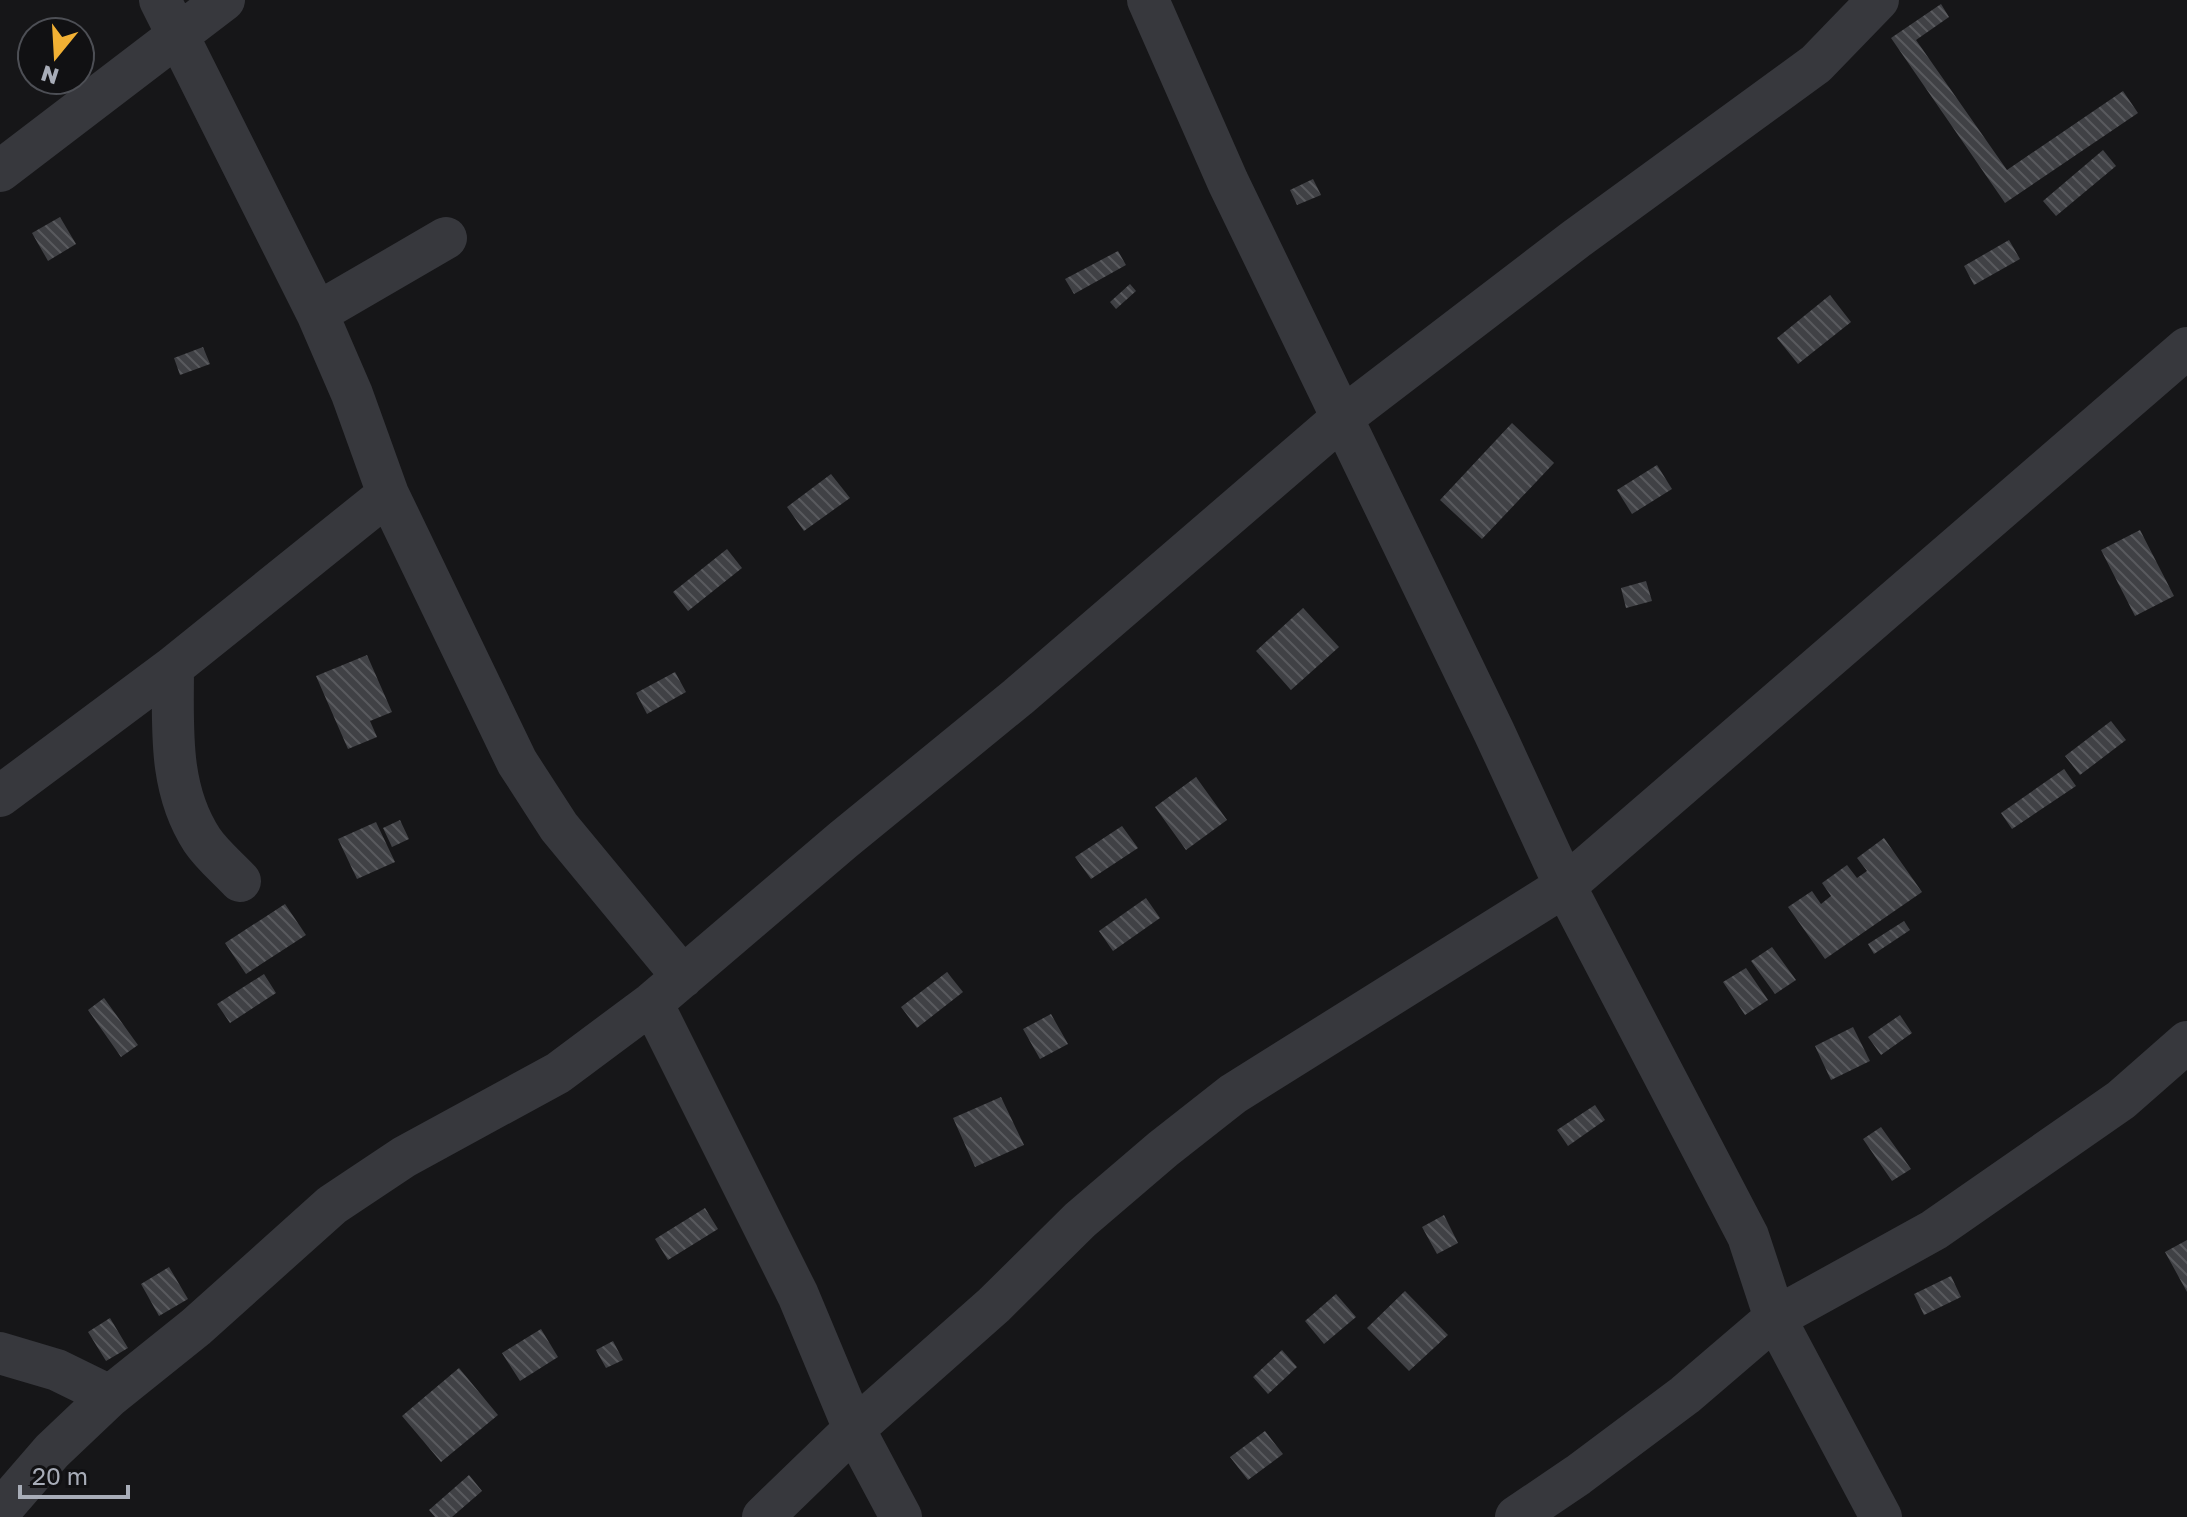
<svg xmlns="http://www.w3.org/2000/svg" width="2187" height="1517" font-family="'Golos Text',sans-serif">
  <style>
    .building { fill: url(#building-back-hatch) }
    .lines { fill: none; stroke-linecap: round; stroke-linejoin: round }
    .minor { stroke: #37383d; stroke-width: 42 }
  </style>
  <defs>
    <pattern id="building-back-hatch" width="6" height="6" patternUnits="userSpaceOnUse" patternTransform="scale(2)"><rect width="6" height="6" fill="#404145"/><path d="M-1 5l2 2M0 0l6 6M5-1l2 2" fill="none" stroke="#595a5e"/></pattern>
  </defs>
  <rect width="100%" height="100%" fill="#161618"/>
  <path class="building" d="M1941,4L1949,17L1916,40L2007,170L2123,91L2138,113L2005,203L1891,38Z
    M2103,150L2116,166L2056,216L2043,201Z
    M1313,179L1321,195L1297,205L1290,190Z
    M60,217L76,244L48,261L32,233Z
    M2009,240L2020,259L1974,285L1964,266Z
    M1118,251L1126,265L1074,294L1065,279Z
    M1130,284L1136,291L1116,309L1110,302Z
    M1830,295L1851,322L1798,364L1777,338Z
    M203,347L210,364L180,375L174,358Z
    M1512,423L1554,463L1482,539L1440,500Z
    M1657,465L1672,489L1632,514L1617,490Z
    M831,474L850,498L804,531L787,507Z
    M2140,530L2174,596L2135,616L2101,550Z
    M727,549L742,568L688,611L673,592Z
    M1646,581L1652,601L1626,608L1621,588Z
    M1303,608L1339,647L1291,690L1256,651Z
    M367,655L392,712L370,721L377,737L348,749L316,676Z
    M675,672L686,692L647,714L636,693Z
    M2111,721L2126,740L2080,775L2065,756Z
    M2064,769L2076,786L2012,829L2001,813Z
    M1196,777L1227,820L1186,850L1155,807Z
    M400,820L409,839L392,847L383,828Z
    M376,822L395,862L357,879L338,839Z
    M1122,826L1138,848L1091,879L1075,857Z
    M1884,838L1922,892L1825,959L1788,907L1812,891L1821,904L1831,896L1822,883L1847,865L1857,878L1867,871L1857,858Z
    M1146,898L1160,918L1113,951L1099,931Z
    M285,904L306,935L246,974L225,943Z
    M1904,921L1910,930L1874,954L1868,944Z
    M1772,947L1796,980L1775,994L1751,961Z
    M1746,968L1768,1000L1745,1015L1723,982Z
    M947,972L963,992L917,1028L901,1007Z
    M264,974L276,993L230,1023L217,1004Z
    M104,998L138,1045L121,1057L88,1010Z
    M1051,1014L1068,1044L1040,1059L1023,1029Z
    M1900,1015L1912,1033L1881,1055L1868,1037Z
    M1853,1027L1870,1061L1831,1080L1815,1046Z
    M1001,1097L1024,1145L975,1167L953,1118Z
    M1595,1105L1605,1120L1568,1146L1557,1130Z
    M1881,1127L1911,1169L1892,1181L1863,1139Z
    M705,1208L718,1229L668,1260L655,1239Z
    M1444,1215L1458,1243L1437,1254L1422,1227Z
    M2187,1240V1292L2165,1252Z
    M169,1267L188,1299L159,1316L141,1284Z
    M1951,1276L1961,1297L1924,1315L1914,1294Z
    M1405,1291L1448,1335L1409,1371L1367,1328Z
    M1336,1294L1356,1317L1324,1344L1305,1321Z
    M110,1318L128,1348L106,1361L88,1332Z
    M541,1329L558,1357L520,1381L502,1353Z
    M613,1341L623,1360L606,1368L596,1350Z
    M1282,1350L1297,1367L1268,1394L1253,1377Z
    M459,1368L498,1415L441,1462L402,1416Z
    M1265,1431L1283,1454L1248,1480L1230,1457Z
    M469,1475L482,1491L452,1517H435L429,1510Z"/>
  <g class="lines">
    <path class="minor" d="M160,0L317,313L352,394L388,494L517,762L559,827L683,977
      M1148,0L1228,182L1494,732L1565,886L1748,1236L1775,1318L1881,1517
      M0,171L224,0
      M317,313L446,238
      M173,667C173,727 168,788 202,840C212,855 228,868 240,881
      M0,796L173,667L388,494
      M652,1003L798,1295L854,1429L901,1517
      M0,1353L57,1370L110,1396
      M0,1511L52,1451L110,1396L196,1327L332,1205L404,1157L558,1073L652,1003L843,840L1018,697L1342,418L1576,239L1816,64L1878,0
      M763,1517L854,1429L994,1305L1080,1220L1163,1149L1233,1094L1565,886L2187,348
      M1516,1517L1578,1475L1685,1395L1775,1318L1934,1230L2121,1100L2187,1042"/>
  </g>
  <g transform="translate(56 56) rotate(198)"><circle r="38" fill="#111113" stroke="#4d4f55" stroke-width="2"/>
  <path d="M0-6L14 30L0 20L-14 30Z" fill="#f2b134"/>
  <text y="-12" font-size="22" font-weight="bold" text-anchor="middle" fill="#a8adb8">N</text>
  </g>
  <path d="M20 1485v12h108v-12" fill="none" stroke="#a8adb8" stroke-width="4"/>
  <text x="32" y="1485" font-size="24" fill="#a8adb8" stroke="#111113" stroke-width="6" paint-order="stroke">20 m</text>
</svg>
